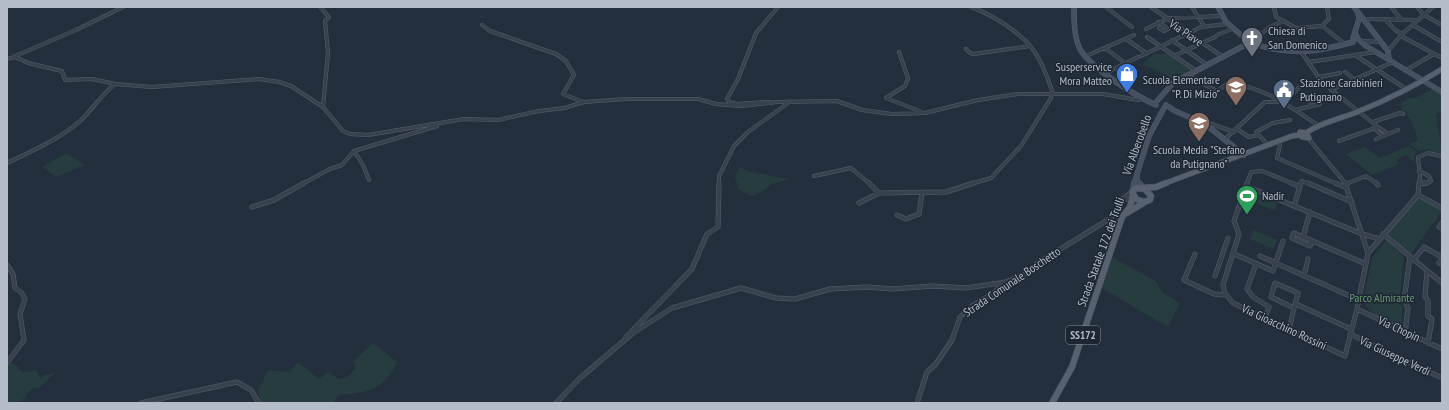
<svg xmlns="http://www.w3.org/2000/svg" width="1449" height="410" font-family="'PT Sans Narrow',sans-serif">
  <style>
    .green { fill: #263c3f }
    .lines { fill: none; stroke-linecap: round; stroke-linejoin: round }
    .street-far1-casing { stroke: #565f6c; stroke-width: 4 }
    .street-casing { stroke: #565f6c; stroke-width: 5 }
    .secondary-far1-casing { stroke: #565f6c; stroke-width: 5.5 }
    .secondary-casing { stroke: #565f6c; stroke-width: 6 }
    .primary-far1-casing { stroke: #414a57; stroke-width: 6 }
    .primary-casing { stroke: #414a57; stroke-width: 7 }
    .street-far1 { stroke: #38414e; stroke-width: 3 }
    .street { stroke: #38414e; stroke-width: 4 }
    .secondary-far1 { stroke: #465061; stroke-width: 4.5 }
    .secondary { stroke: #465061; stroke-width: 5.5 }
    .primary-far1 { stroke: #56606e; stroke-width: 5 }
    .primary { stroke: #56606e; stroke-width: 6 }
    .labels { text-anchor: middle; stroke-width: 3; stroke-linejoin: round; paint-order: stroke }
    .shield { fill: #1d2633; stroke: #878f9c; stroke-width: 1 }
    .shield-label { font-size: 11px; font-weight: bold; fill: #b4bcc9 }
    .poi-label { font-size: 12px; fill: #b4bcc9; stroke: #1d2633; text-anchor: start }
    .street-label { font-size: 12px; fill: #b4bcc9; stroke: #1d2633 }
    .park-label { font-size: 12px; fill: #6b9a76; stroke: #1d2633 }
  </style>
  <rect width="100%" height="100%" fill="#242f3e"/>
  <path class="green" d="M1154,54H1171L1191,70L1176,80L1143,64Z
    M1435,88L1442,93V111L1436,114L1442,153L1426,150L1419,151L1409,144L1418,140C1415,131 1411,114 1401,111L1402,110L1401,105L1402,102L1411,98H1415Z
    M1408,146L1417,152L1414,156L1415,163L1406,155L1396,160L1399,164L1372,175L1346,154L1364,147L1380,158Z
    M67,153L85,165L56,177L42,167Z
    M740,167L751,172L789,179L772,184L765,190L752,196L739,190L735,177Z
    M1252,192L1277,203L1275,211L1250,200Z
    M1416,199L1423,200L1442,211L1410,255L1391,238L1388,233Z
    M1253,230L1277,240L1274,249L1250,239Z
    M1387,240L1404,256L1399,303L1403,307L1401,327C1387,321 1369,316 1363,301L1372,258Z
    M1110,256L1156,281L1162,292L1180,303L1168,327L1100,287Z
    M373,343L397,362C383,391 368,393 338,395L333,403H261L258,391L268,370L290,372L295,365L299,363L319,379L328,372L339,379L346,378L356,368L353,362Z
    M9,362L20,367L18,369L23,372L37,370V373L40,378L45,374L48,375L54,372V374L39,388H33L26,394V397L17,403H7V365Z"/>
  <g class="lines">
    <g class="street-far1-casing">
      <path id="street-far1" d="M320,7L329,17L325,21L328,53L323,107
        M1106,7L1132,27
        M1151,7L1223,57
        M1192,7L1204,26
        M1274,7L1276,17L1296,28L1322,26
        M1391,7L1401,19
        M1417,7L1424,15L1442,25
        M1364,19L1419,20
        M1385,19L1395,30L1402,34
        M1158,22L1164,26
        M482,25L490,31L556,54L566,61L574,75L563,94L583,102
        M1413,25L1442,42
        M1164,26L1168,29L1164,31L1159,28Z
        M1322,26L1345,44
        M1322,26L1329,19L1327,7
        M1146,29L1169,18L1222,16
        M1217,35L1232,29
        M1401,36L1442,58
        M1147,37L1195,70
        M1126,39L1146,53
        M1172,40L1207,65
        M1253,40L1270,27L1284,21
        M1361,41L1381,42
        M1105,48L1133,69
        M966,49L970,53L974,54L1030,46
        M1388,51L1402,34L1433,7
        M899,52L908,78L905,86L886,98L922,112
        M1302,53L1322,82L1378,127L1339,141
        M1355,55L1406,89
        M1086,56L1134,35
        M1141,56L1201,27L1226,24
        M1174,56L1215,37
        M13,57L76,30L123,7
        M7,59L15,57L28,63L62,71L65,80L92,79L115,84L152,87L259,79L279,82L291,86L323,107L343,131L350,134L368,135L464,119L498,120L539,111L565,108L584,102L627,99H698L716,104L741,106L777,102L837,101L862,110L892,114L925,113L978,100L1018,94H1103L1138,100L1141,99
        M1309,62L1375,52
        M1406,70L1434,54
        M1345,72L1354,79
        M1106,73L1138,57
        M1186,75L1217,91L1228,83C1264,87 1290,106 1319,126
        M1319,77L1340,73
        M1331,90L1393,62
        M770,102L737,104L729,102L727,99L738,79L756,33L778,7
        M1312,105L1309,101L1316,100L1320,104
        M1295,110L1320,104
        M1203,121L1234,132
        M1373,122L1400,113L1403,114
        M1378,127L1388,134
        M1374,128L1383,136
        M1237,129L1249,137L1259,135
        M1308,138L1346,184
        M1376,139L1398,130
        M1224,140L1265,102H1282L1287,100L1299,87L1307,84L1322,82
        M1278,142L1280,145L1277,158L1337,184
        M1268,145L1256,132L1273,123L1290,120
        M354,151L363,165L369,180
        M7,163C32,151 58,140 79,122C92,110 101,95 115,84
        M1419,171L1429,176L1431,181L1426,184L1419,183
        M814,176L851,168L870,184
        M302,184L330,169L342,165L354,151L437,126
        M719,184V176L734,146L748,132L788,103
        M971,184L991,178L1021,146L1051,98V94H1053C1048,79 1043,64 1034,51C1022,33 991,14 971,7
        M1247,184L1251,172L1262,171L1294,184
        M1301,184L1302,181L1310,184
        M1346,184L1366,176L1377,184
        M1419,184L1420,176L1418,157L1428,153L1442,156"/>
    </g>
    <g class="street-casing">
      <path id="street" d="M869,183L879,193L946,192L974,183
        M1247,183L1234,221L1239,234L1223,285L1225,293L1233,303L1345,356L1357,309L1368,253L1345,183
        M1291,183L1300,187
        M1308,183L1352,202
        M1335,183L1347,188
        M1376,183L1378,185
        M1422,183H1427
        M1346,184L1348,183
        M1246,186L1362,234L1380,239
        M1418,195L1442,208
        M1121,201L1125,199L1132,200
        M859,203L879,193
        M1294,206L1301,183
        M252,207L274,200L304,183
        M897,215L906,219L919,214L922,193
        M1442,223L1439,227L1442,229
        M1383,234L1442,283
        M1303,237L1310,212
        M1312,241L1310,246L1292,238L1294,233L1366,264
        M1368,253L1418,195L1419,183
        M1195,254L1184,280L1214,294L1226,295
        M1234,254L1273,271L1283,241
        M1260,256L1359,300
        M1442,258L1439,263L1442,265
        M1414,260L1424,247L1442,257
        M1256,264L1247,289L1253,297L1269,307L1265,318
        M7,265L13,274L15,288L21,292L25,299L20,314L24,340L7,363
        M1427,271L1425,297L1428,300V316L1432,319L1428,343
        M1215,276L1228,238
        M1304,276L1308,259
        M1275,283L1298,293L1294,308L1271,297Z
        M1296,304L1351,329
        M1357,309L1442,349
        M1289,330L1294,308
        M1405,332L1408,308L1404,300L1410,257
        M1350,334L1440,377
        M626,337L692,269L707,234L718,227L719,183
        M141,403L237,382L251,390L259,403
        M556,403L580,378L633,333L672,308L741,288L776,298L795,299L830,289L867,287L893,289L933,286L966,288L1006,282
        M917,403L927,372L935,365L952,340L960,317L972,306L991,295L1006,282L1030,272L1036,264L1111,218L1122,199L1132,192"/>
    </g>
    <g class="secondary-far1-casing">
      <path id="secondary-far1" d="M1074,7C1074,20 1074,35 1079,47C1088,67 1136,96 1156,105
        M1218,7L1226,22L1247,40
        M1354,7L1388,51L1389,59
        M1355,33L1358,39L1366,46L1442,92
        M1353,38L1359,19L1358,13
        M1248,39L1253,40L1255,44L1247,41Z
        M1255,44C1290,56 1318,52 1353,42
        M1157,101L1173,83L1249,43
        M1166,105L1175,111L1205,124L1244,155
        M1137,176V181L1140,184
        M1134,184L1149,136L1164,108"/>
    </g>
    <g class="secondary-casing">
      <path id="secondary" d="M1139,183L1142,186
        M1133,190L1134,183"/>
    </g>
    <g class="primary-far1-casing">
      <path id="primary-far1" d="M1300,132L1306,133L1309,138L1302,137Z
        M1306,133C1321,122 1340,119 1357,112C1387,100 1415,86 1442,69
        M1163,184L1292,136L1300,135"/>
    </g>
    <g class="primary-casing">
      <path id="primary" d="M1136,188L1145,189L1151,196L1150,200L1144,202L1136,199L1132,192Z
        M1141,188L1156,187L1166,183
        M1127,213L1145,202
        M1052,403L1072,367L1122,217L1130,207L1133,195"/>
    </g>
    <use href="#street-far1" class="street-far1"/>
    <use href="#street" class="street"/>
    <use href="#secondary-far1" class="secondary-far1"/>
    <use href="#secondary" class="secondary"/>
    <use href="#primary-far1" class="primary-far1"/>
    <use href="#primary" class="primary"/>
  </g>
  <defs>
    <g id="church-pin" transform="scale(1.15)"><path d="M0 17L-7.5 6A9.5 9.5 0 1 1 7.5 6Z" fill="#6b7280" stroke="#1d2633"/><path d="M-1.2-6h2.4v3.5h3.3v2.4h-3.3V6h-2.4V-.1h-3.3v-2.4h3.3Z" fill="#fff"/></g>
    <g id="shop-pin" transform="scale(1.15)"><path d="M0 17L-7.5 6A9.5 9.5 0 1 1 7.5 6Z" fill="#3f7fe0" stroke="#1d2633"/><path d="M-5-2.5h2.3a2.7 3.5 0 0 1 5.4 0H5L5.5 6h-11ZM-1.5-2.5h3a1.5 2.3 0 0 0-3 0Z" fill="#fff"/></g>
    <g id="school-pin" transform="scale(1.15)"><path d="M0 17L-7.5 6A9.5 9.5 0 1 1 7.5 6Z" fill="#8d6e63" stroke="#1d2633"/><path d="M0-5L7-2L0 1L-7-2ZM-4 1L0 2.5L4 1V4Q0 6-4 4Z" fill="#fff"/></g>
    <g id="civic-pin" transform="scale(1.15)"><path d="M0 17L-7.5 6A9.5 9.5 0 1 1 7.5 6Z" fill="#5c6f8a" stroke="#1d2633"/><path d="M-.6-6.5H3V-4.5H.6V-3L4-1V1h2V6H-6V1h2V-1L-.6-3ZM-1.2 2.5V6h2.4V2.5Z" fill="#fff"/></g>
    <g id="stadium-pin" transform="scale(1.15)"><path d="M0 17L-7.5 6A9.5 9.5 0 1 1 7.5 6Z" fill="#2e9e5b" stroke="#1d2633"/><path d="M0-5a6.5 5 0 1 0 0 10a6.5 5 0 1 0 0-10ZM-3.5-1.8h7v3.6h-7Z" fill="#fff"/></g>
  </defs>
  <g fill-rule="evenodd">
    <use href="#church-pin" x="1252" y="38"/>
    <use href="#shop-pin" x="1127" y="74"/>
    <use href="#school-pin" x="1236" y="87"/>
    <use href="#civic-pin" x="1284" y="90"/>
    <use href="#school-pin" x="1199" y="123"/>
    <use href="#stadium-pin" x="1247" y="196"/>
  </g>
  <g class="labels">
    <rect class="shield" x="1066" y="326" width="34" height="18" rx="3"/>
    <g class="shield-label">
      <text x="1083" y="339">SS172</text>
    </g>
    <g class="poi-label">
      <text x="1268" y="35">Chiesa di<tspan x="1268" dy="14">San Domenico</tspan></text>
      <text x="1112" y="71" text-anchor="end">Susperservice<tspan x="1112" dy="14">Mora Matteo</tspan></text>
      <text x="1220" y="84" text-anchor="end">Scuola Elementare<tspan x="1220" dy="14">"P. Di Mizio"</tspan></text>
      <text x="1300" y="87">Stazione Carabinieri<tspan x="1300" dy="14">Putignano</tspan></text>
      <text x="1199" y="154" text-anchor="middle">Scuola Media "Stefano<tspan x="1199" dy="14">da Putignano"</tspan></text>
      <text x="1262" y="200">Nadir</text>
    </g>
    <g class="street-label">
      <text transform="translate(1186 33) rotate(34)" y="4">Via Piave</text>
      <text transform="translate(1137 145) rotate(-70)" y="4">Via Alberobello</text>
      <text transform="translate(1101 252) rotate(-70)" y="4">Strada Statale 172 dei Trulli</text>
      <text transform="translate(1012 282) rotate(-34)" y="4">Strada Comunale Boschetto</text>
      <text transform="translate(1284 327) rotate(25)" y="4">Via Gioacchino Rossini</text>
      <text transform="translate(1399 329) rotate(25)" y="4">Via Chopin</text>
      <text transform="translate(1395 356) rotate(25)" y="4">Via Giuseppe Verdi</text>
    </g>
    <g class="park-label">
      <text x="1382" y="302">Parco Almirante</text>
    </g>
  </g>
  <rect width="1449" height="410" fill="none" stroke="#b4bcc9" stroke-width="16"/>
</svg>
